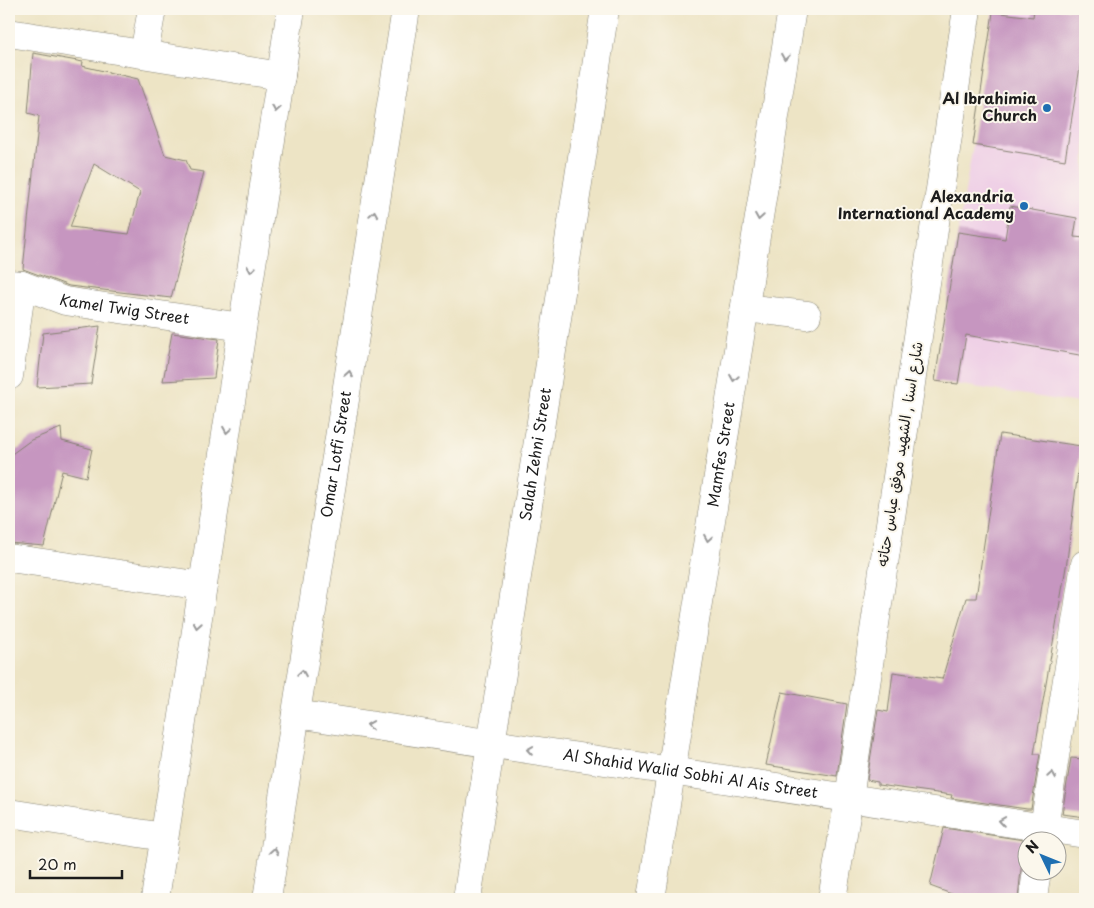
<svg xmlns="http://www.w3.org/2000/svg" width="1094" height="908" font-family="'Playpen Sans','Playpen Sans Arabic',sans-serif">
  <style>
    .built { fill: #efd0e6 }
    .building { fill: #c696c0; fill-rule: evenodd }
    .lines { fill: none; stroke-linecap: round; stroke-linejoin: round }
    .minor-casing { stroke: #848070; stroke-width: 29 }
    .minor { stroke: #fff; stroke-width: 28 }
    .oneway { stroke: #999 }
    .poi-dot { fill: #1f6fb2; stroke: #fbf7ec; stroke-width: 2 }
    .labels { text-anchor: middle; stroke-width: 4; stroke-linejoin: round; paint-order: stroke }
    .poi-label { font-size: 15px; font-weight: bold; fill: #1c1c1c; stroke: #fbf7ec; text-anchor: end }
    .street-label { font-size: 15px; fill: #1c1c1c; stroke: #fbf7ec }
  </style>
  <rect width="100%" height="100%" fill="#fbf7ec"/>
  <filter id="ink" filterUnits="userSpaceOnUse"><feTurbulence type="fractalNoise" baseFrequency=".02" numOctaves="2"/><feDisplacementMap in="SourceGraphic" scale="10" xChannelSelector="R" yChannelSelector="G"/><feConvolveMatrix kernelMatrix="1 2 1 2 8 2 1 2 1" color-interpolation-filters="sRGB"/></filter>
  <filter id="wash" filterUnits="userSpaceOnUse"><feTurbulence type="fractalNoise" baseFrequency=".0096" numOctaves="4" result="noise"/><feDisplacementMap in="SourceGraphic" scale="20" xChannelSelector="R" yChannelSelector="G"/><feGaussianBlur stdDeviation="1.12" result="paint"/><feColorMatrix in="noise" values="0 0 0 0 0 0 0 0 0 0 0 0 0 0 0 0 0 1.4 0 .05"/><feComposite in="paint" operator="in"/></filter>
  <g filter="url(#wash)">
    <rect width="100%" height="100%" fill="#ede4c5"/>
    <path class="built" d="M993,9H1085V404L935,381L958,232L976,127Z"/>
    <g id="blocks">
      <path class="building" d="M1034,9H1085V36L1065,160L973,145L993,12L1033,17Z
        M33,53L83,62L82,66L138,79L165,155L186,160L190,170L204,172L171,298L69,286L23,269L39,116L28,113ZM94,164L140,192L129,234L70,227Z
        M1010,206L1077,218L1074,237L1085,238V356L966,335L958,384L935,381L958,232L1005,239Z
        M100,326L91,384L37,387L43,333Z
        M172,333L219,339L214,378L163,381Z
        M61,428L62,441L92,449L86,477L62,471L44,546L9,543V456L31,440Z
        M1000,434L1081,446L1067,561L1034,754H1040L1031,809H1027L951,798L952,795L878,785V782L867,780L878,710L888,712L893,672L942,679L966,598H976Z
        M782,692L847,704L837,776L766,765Z
        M1071,758L1085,759V817L1062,814Z
        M944,828L1024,840L1018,899H965L930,886Z"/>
    </g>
  </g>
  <g filter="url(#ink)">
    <use href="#blocks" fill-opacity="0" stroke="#848070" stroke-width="1"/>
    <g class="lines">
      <g class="minor-casing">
        <g id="minor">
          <path d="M9,33L281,76"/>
          <path d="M144,54L152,9"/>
          <path id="s1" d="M9,284L22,285L65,301L242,327"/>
          <path d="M745,308L807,315"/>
          <path d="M9,376L22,285"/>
          <path d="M9,558L203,586"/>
          <path id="s2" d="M296,714L1085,834"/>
          <path d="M9,813L164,837"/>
          <path d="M1042,840L1085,564"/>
          <path d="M155,899L291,9"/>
          <path id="s3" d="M267,899L406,9"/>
          <path id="s4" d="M467,899L605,9"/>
          <path id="s5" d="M651,899L792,9"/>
          <path d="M832,899L849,798L967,9"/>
          <path d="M1033,899L1037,870"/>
        </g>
      </g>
      <use href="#minor" class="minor"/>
    </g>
    <defs><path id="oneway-chevron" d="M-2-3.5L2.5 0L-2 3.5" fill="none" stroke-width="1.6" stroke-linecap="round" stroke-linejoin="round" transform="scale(1.25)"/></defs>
    <g class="oneway">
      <use href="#oneway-chevron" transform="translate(785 57) rotate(99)"/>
      <use href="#oneway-chevron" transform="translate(276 109) rotate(99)"/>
      <use href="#oneway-chevron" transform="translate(374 214) rotate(-81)"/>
      <use href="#oneway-chevron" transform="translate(759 217) rotate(99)"/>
      <use href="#oneway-chevron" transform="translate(251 269) rotate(99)"/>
      <use href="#oneway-chevron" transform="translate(349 374) rotate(-81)"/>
      <use href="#oneway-chevron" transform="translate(734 378) rotate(99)"/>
      <use href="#oneway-chevron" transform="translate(227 430) rotate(99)"/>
      <use href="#oneway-chevron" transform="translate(708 538) rotate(99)"/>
      <use href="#oneway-chevron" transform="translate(197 625) rotate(99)"/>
      <use href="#oneway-chevron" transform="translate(302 673) rotate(-81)"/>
      <use href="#oneway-chevron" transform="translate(370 725) rotate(-171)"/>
      <use href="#oneway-chevron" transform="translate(530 750) rotate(-171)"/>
      <use href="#oneway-chevron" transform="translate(1052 775) rotate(-81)"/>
      <use href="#oneway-chevron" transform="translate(1002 821) rotate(-171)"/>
      <use href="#oneway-chevron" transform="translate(274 851) rotate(-81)"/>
    </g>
  </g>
  <g class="poi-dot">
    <circle cx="1047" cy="108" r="5"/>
    <circle cx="1024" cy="206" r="5"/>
  </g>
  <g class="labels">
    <g class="poi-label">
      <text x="1037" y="104">Al Ibrahimia<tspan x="1037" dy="17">Church</tspan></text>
      <text x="1014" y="202">Alexandria<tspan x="1014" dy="17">International Academy</tspan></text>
    </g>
    <g class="street-label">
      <text dy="5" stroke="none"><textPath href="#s1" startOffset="119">Kamel Twig Street</textPath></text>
      <text dy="5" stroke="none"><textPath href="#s3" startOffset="450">Omar Lotfi Street</textPath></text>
      <text dy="5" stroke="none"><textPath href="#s4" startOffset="450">Salah Zehni Street</textPath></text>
      <text dy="5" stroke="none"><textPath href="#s5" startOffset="450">Mamfes Street</textPath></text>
      <text transform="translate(900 454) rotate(-81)" y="5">شارع اسنا , الشهيد موفق عباس حتاته</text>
      <text dy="5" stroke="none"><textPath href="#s2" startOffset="399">Al Shahid Walid Sobhi Al Ais Street</textPath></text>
    </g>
  </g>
  <rect width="1094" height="908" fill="none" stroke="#fbf7ec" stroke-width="30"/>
  <g transform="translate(1042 856) rotate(313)"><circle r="24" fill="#fbf7ec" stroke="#a29f99"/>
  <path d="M0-4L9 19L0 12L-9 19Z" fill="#1f6fb2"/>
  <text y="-8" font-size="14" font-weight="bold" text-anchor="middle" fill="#1c1c1c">N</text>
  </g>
  <path d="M30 870v8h92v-8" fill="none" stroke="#1c1c1c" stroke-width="2.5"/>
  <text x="38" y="870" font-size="15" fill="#1c1c1c" stroke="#fbf7ec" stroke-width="4" paint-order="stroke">20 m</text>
</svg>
